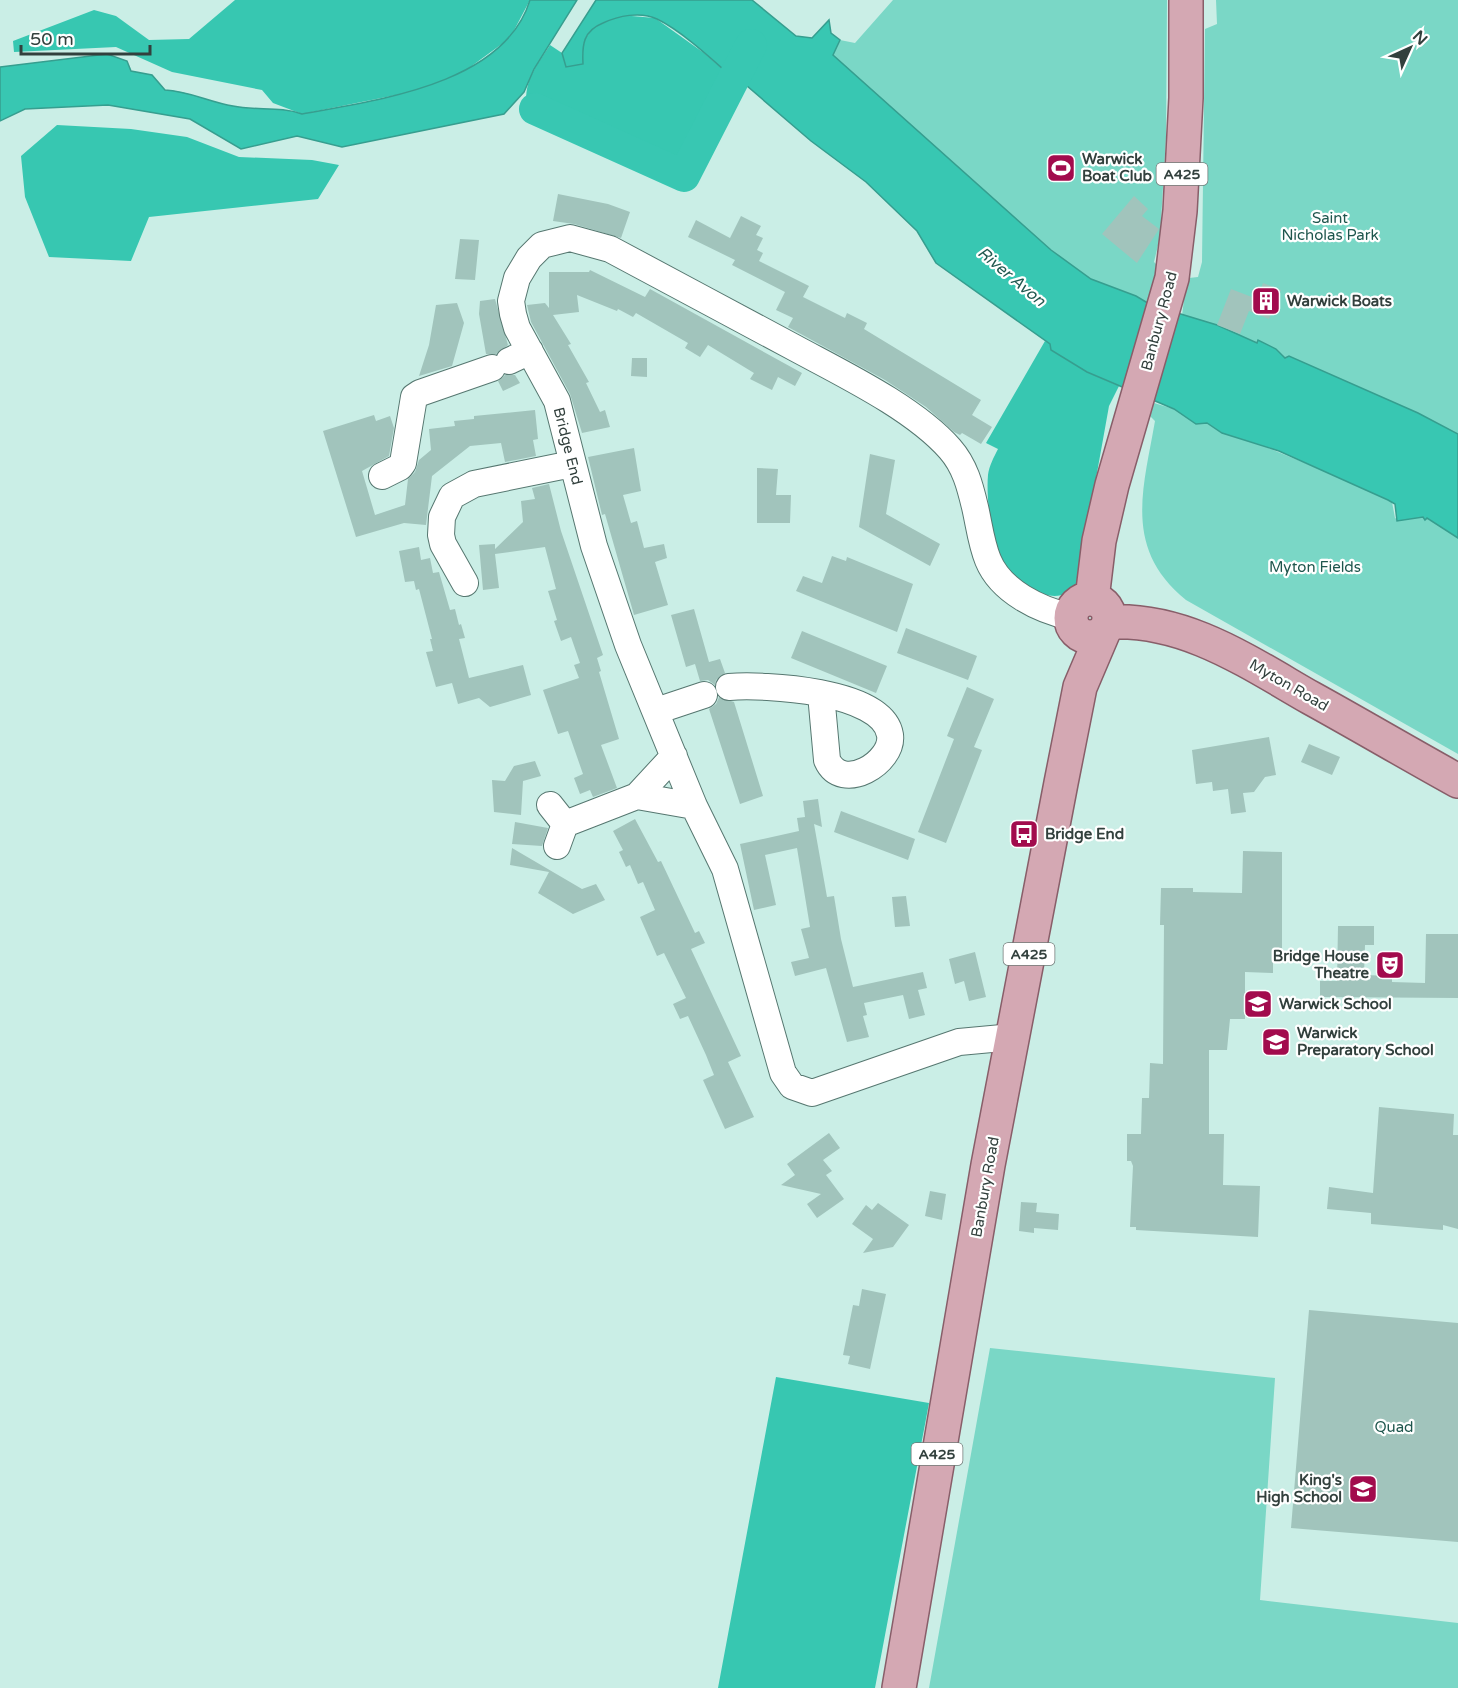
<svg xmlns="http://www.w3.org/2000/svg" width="1458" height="1688" font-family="'Varela Round',sans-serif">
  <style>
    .green { fill: #7ad7c6 }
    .forest { fill: #37c7b1 }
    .water { fill: #38c7b2; stroke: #369e8f; stroke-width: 1.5 }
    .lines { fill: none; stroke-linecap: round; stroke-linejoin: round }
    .river { stroke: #38c7b2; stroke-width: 32 }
    .building { fill: #a1c4bc }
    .minor-casing { stroke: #567770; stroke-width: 28 }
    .major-casing { stroke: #885e69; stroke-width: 36 }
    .minor { stroke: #fff; stroke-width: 26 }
    .major { stroke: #d4a8b3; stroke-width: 33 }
    .labels { text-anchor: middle; stroke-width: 4.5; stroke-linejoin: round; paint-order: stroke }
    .shield { fill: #fff; stroke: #707977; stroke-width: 1.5 }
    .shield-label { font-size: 14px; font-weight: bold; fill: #32403d }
    .poi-label { font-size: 15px; font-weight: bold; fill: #32403d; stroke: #fff; text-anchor: start }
    .park-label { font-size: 15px; fill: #1e564d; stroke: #fff }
    .street-label { font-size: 15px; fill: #32403d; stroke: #fff }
    .water-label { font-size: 16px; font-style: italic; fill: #225a51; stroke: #fff }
  </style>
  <rect width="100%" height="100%" fill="#caeee6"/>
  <path class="green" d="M893,0H1167L1166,137L1160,237L1154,262L1158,266L1151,305L1136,296L1091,279L1051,250L832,55L840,40L855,43Z
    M1216,0H1458V434L1418,413L1285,358L1259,340L1257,343L1217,325L1182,316L1186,283L1189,278L1198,277L1202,262L1205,29L1217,24Z
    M1154,403L1174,409L1196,423H1207L1222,433L1256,443L1344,479L1392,502L1395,518L1400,521C1423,509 1439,526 1458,538V754L1186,600C1123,549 1143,490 1155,421L1150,416L1149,409Z
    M990,1348L1275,1378L1260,1600L1458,1623V1688H929Z"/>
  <path class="forest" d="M235,0H530L510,38L458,76L411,92L302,114L273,103L262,90L172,72L116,47L14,52L13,41L94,10L116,16L149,40L189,39Z
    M620,15L655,18L704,53L741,85L735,89L719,139L694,187L527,113C523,82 533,71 550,45L562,53L567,67L593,27Z
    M57,125L131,129L187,137L239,157L312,160L339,165L318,199L149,217L131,261L49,257L25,197L21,156Z
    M1045,341L1051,344V350L1087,372L1119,386L1109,406L1077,584C1058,613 1009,583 999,558C991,539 986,496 988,475C989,466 994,457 998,449L986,443Z
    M776,1377L929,1403L875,1688H718Z"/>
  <path class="water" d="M530,0H577L534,69L524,92L504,114L342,147L297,136L241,149L190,119L108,105L25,109L0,121V67L107,54L127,61L131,71L152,75L165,90C189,91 209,102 233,106C256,111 280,106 302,114C376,100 504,85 530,0Z
    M596,0H752L796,36L812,38L829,20L831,33L840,40L833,55L1051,250L1091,279L1136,296L1151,305L1217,325L1257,343L1258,340L1276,349L1285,358L1289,356L1418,413L1458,434V538L1427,518L1425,520L1423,517L1397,521L1395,504L1388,500L1279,451L1222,433L1207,423L1196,424L1174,409L1087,372L1051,350L1050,344L936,263L917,231L866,182L811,141L747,86L741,85C718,65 684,32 657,19C640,11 618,16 603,23C583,31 582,45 583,64L566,67L562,53Z"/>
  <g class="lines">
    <path class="river" d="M535,109L684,176L751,45"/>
  </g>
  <path class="building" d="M558,194L608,204L630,212L621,238L574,224L553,221Z
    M1134,196L1148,209L1142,216L1159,229L1137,263L1102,234Z
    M741,216L761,226L756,235L763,238L757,250L763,253L759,261L809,286L803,297L845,318L847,313L867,323L864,329L981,400L972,415L992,427L981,444L962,433L960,435L954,432L926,407L885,380L788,327L793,318L776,310L785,292L732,265L735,260L688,237L696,220L730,238Z
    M460,239L479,240L475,280L455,279Z
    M590,270L645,297L650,289L802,373L795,386L778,377L772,390L750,379L754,373L708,345L700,357L685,348L688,343L636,313L633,317L618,309L617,311L577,295L579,312L553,315L571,344L568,345L589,382L586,383L600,412L605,410L610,427L582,433L570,394L531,322L527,305L545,303L549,308V272H589Z
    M1263,283L1281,290L1269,319L1249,311L1240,334L1217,325L1231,289L1257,299Z
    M495,299L508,345L496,354H486L479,314L480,301Z
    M457,303L464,323L452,366L419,376L429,345L436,305Z
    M632,358H647V377L631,376Z
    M505,375H515L520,383L503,391L498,381Z
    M535,410L538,439L533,440L536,456L505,462L501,443L470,446L432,476L426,525L404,523L356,537L323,431L374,415L376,421L390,416L394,428L389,456L362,471L375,515L405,505L408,479L415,472L419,460L431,450L429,429L455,426L454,421L474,419V416Z
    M634,448L641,491L623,495L631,523L637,521L644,548L664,544L667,558L655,562L668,605L634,615L605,514L602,515L588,457Z
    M870,454L895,460L886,514L940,544L930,566L859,527Z
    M757,468L778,469L776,495H791L790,523H757Z
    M549,484L561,531L603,655L597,658L601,671L599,672L619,739L601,745L617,788L593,797L590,790L580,794L574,778L583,774L568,731L558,734L543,690L579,678L574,665L580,663L571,637L561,641L554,621L557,620L548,591L556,589L545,547L495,554L499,588L483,590L479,545L495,544V549L523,522L521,501L535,499L532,488Z
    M419,547L421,560L430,558L433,573L439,572L450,610L455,609L459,625L461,624L465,638L459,639L469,678L523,665L531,695L490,707L479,698L458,704L452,683L436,687L426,652L433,651L430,639H432L419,589L416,590L414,581L405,582L399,551Z
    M832,556L846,561L847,557L913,584L897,632L796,591L803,576L822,583Z
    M694,609L709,662L720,659L725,673L716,680L715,685L708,680L700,681L695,664L686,667L671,615Z
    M906,628L977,656L968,680L897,653Z
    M802,631L887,666L876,693L791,658Z
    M967,687L994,699L974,747L982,750L946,843L918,832L954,739L947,736Z
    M719,697L734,702L763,796L740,804L709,709L716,704Z
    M1269,737L1276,775L1265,777L1254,792L1243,793L1246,812L1231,814L1228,789L1213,791L1212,782L1196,784L1192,750Z
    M1309,744L1340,757L1332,775L1301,762Z
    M535,761L541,776L523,781L521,815L494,812L492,780L505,781L514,766Z
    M818,799L822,827L814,824L827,897L834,896L841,939L853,987L923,972L927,988L918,990L925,1015L909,1019L903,995L864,1003L867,1015L863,1016L869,1037L847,1042L826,968L795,976L791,962L809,958L801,929L810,927L797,848L765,855L776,905L754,910L740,844L799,831L797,818L805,817L803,801Z
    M841,811L915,839L908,860L834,832Z
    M635,819L658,862L661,861L695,933L699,931L705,943L691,949L741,1056L728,1062L754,1117L725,1129L703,1080L714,1075L706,1055L688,1016L680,1019L673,1004L686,998L664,953L657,956L640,917L655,910L643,882L638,884L630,865L626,867L619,852L623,850L613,831Z
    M515,822L548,828L542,846L512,844Z
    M512,848L582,889L596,884L605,900L573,914L538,893L549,872L510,865Z
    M1243,851L1282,852V948H1273V973L1245,972V1019H1230L1227,1050H1209V1134H1224L1223,1185L1260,1186L1258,1237L1136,1230V1227H1130L1133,1166L1131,1161H1127V1134H1141L1142,1098H1149L1150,1063L1163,1064L1164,925H1160L1161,888H1193V892L1242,893Z
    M906,896L910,926L895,927L892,897Z
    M1338,926H1374V945H1365L1364,975L1392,976V982L1425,983L1426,934H1458V998L1320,997V981H1337Z
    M975,952L986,997L969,1001L964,981L955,984L949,959Z
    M1379,1107L1454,1114L1453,1135H1458V1229L1443,1225V1230L1371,1224V1213L1327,1209L1329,1187L1373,1193Z
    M829,1133L840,1148L823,1160L832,1171L826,1175L844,1199L817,1218L807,1204L821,1194L781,1185L795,1175L787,1164Z
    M930,1191L946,1194L942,1220L925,1216Z
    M1021,1202L1037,1203L1036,1212L1059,1214L1058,1230L1034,1228V1233L1019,1231Z
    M878,1203L909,1225L893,1247L863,1253L873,1239L852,1224L866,1205L872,1210Z
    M862,1289L886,1294L870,1369L848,1364L850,1356L843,1355L853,1305L859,1306Z
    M1309,1310L1458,1323V1542L1291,1528Z"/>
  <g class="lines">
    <g class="minor-casing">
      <path id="minor" d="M509,361L530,351
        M382,476L400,467L403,463L414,397L420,393L492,368
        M465,583L443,544L441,535L442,517L452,496L474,484L572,464
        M729,687C763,684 883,690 890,735C894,762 842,794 827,760L821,694
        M656,711L704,695
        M637,796L694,806
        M550,805L565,824L557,846
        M565,824L637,796L674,756
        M1013,1037L959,1042L812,1093L792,1086L783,1073L725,869L694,806L628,645L594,546L557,401L517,328L513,314L511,301L517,278L529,258L542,245L570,238L610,249C672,282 733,315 795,348C843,374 914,408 950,449C965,466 970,486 975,507C979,524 981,543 988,560C1001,592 1040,610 1071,617"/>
    </g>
    <g class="major-casing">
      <path id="major" d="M1092,599L1099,541L1112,485L1172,278L1180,211L1186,98V0
        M1071 618a19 19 0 1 1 38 0a19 19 0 1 1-38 0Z
        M1109,622C1185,618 1248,662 1311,698C1360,725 1409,754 1458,781
        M899,1688L988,1165L1061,783L1080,687L1103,633"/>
    </g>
    <use href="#minor" class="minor"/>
    <use href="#major" class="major"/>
  </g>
  <defs>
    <g id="stadium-square" transform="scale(1.5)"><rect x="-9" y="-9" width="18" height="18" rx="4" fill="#a20b4d" stroke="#fff"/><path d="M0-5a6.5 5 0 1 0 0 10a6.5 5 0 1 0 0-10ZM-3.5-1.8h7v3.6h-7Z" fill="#fff"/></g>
    <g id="building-square" transform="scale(1.5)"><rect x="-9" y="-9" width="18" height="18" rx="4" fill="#a20b4d" stroke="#fff"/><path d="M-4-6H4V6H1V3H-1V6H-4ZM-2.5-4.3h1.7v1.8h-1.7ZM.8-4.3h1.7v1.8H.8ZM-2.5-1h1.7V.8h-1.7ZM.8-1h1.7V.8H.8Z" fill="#fff"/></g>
    <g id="bus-square" transform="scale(1.5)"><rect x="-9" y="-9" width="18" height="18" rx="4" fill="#a20b4d" stroke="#fff"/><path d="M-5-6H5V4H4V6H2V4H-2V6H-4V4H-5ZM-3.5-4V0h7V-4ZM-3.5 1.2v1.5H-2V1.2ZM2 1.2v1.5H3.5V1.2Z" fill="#fff"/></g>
    <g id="theatre-square" transform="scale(1.5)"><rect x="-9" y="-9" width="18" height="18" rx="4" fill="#a20b4d" stroke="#fff"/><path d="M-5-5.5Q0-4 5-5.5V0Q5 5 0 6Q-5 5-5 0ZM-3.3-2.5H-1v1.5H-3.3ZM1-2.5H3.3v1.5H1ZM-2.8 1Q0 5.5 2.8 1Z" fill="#fff"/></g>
    <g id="school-square" transform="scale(1.5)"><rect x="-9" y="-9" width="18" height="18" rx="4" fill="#a20b4d" stroke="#fff"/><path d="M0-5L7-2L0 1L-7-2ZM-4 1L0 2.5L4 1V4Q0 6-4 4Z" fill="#fff"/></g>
  </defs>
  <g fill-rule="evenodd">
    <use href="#stadium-square" x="1061" y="168"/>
    <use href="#building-square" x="1266" y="301"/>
    <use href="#bus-square" x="1024" y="834"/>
    <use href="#theatre-square" x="1390" y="965"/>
    <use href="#school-square" x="1258" y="1004"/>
    <use href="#school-square" x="1276" y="1042"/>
    <use href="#school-square" x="1363" y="1489"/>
  </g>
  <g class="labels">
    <g class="shield">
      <rect x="1156.5" y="163" width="51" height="22" rx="4.5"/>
      <rect x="1003.5" y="943" width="51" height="22" rx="4.5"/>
      <rect x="911.5" y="1443" width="51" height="22" rx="4.5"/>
    </g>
    <g class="shield-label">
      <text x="1182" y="179">A425</text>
      <text x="1029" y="959">A425</text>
      <text x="937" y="1459">A425</text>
    </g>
    <g class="poi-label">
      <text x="1082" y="164">Warwick<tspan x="1082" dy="17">Boat Club</tspan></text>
      <text x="1287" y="306">Warwick Boats</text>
      <text x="1045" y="839">Bridge End</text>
      <text x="1369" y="961" text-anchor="end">Bridge House<tspan x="1369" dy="17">Theatre</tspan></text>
      <text x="1279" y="1009">Warwick School</text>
      <text x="1297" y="1038">Warwick<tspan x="1297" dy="17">Preparatory School</tspan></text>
      <text x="1342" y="1485" text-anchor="end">King's<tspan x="1342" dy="17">High School</tspan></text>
    </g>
    <g class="park-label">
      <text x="1330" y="223">Saint<tspan x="1330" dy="17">Nicholas Park</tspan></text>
      <text x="1315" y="572">Myton Fields</text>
      <text x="1394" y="1432">Quad</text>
    </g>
    <g class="street-label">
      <text transform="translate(1159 321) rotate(-75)" y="5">Banbury Road</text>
      <text transform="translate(568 446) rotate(76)" y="5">Bridge End</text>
      <text transform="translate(1289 685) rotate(30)" y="5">Myton Road</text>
      <text transform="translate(985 1187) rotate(-80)" y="5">Banbury Road</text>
    </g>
    <g class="water-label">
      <text transform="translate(1012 276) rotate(40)" y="6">River Avon</text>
    </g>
  </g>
  <g transform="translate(1410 48) rotate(45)" stroke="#ffffff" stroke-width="4.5" paint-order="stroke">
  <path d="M0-4.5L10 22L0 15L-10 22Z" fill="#32403d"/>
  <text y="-9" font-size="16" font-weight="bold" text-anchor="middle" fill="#32403d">N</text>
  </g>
  <path d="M21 45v9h129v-9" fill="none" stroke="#32403d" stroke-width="3"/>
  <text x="30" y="45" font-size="18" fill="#32403d" stroke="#ffffff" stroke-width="4.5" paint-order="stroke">50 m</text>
</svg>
